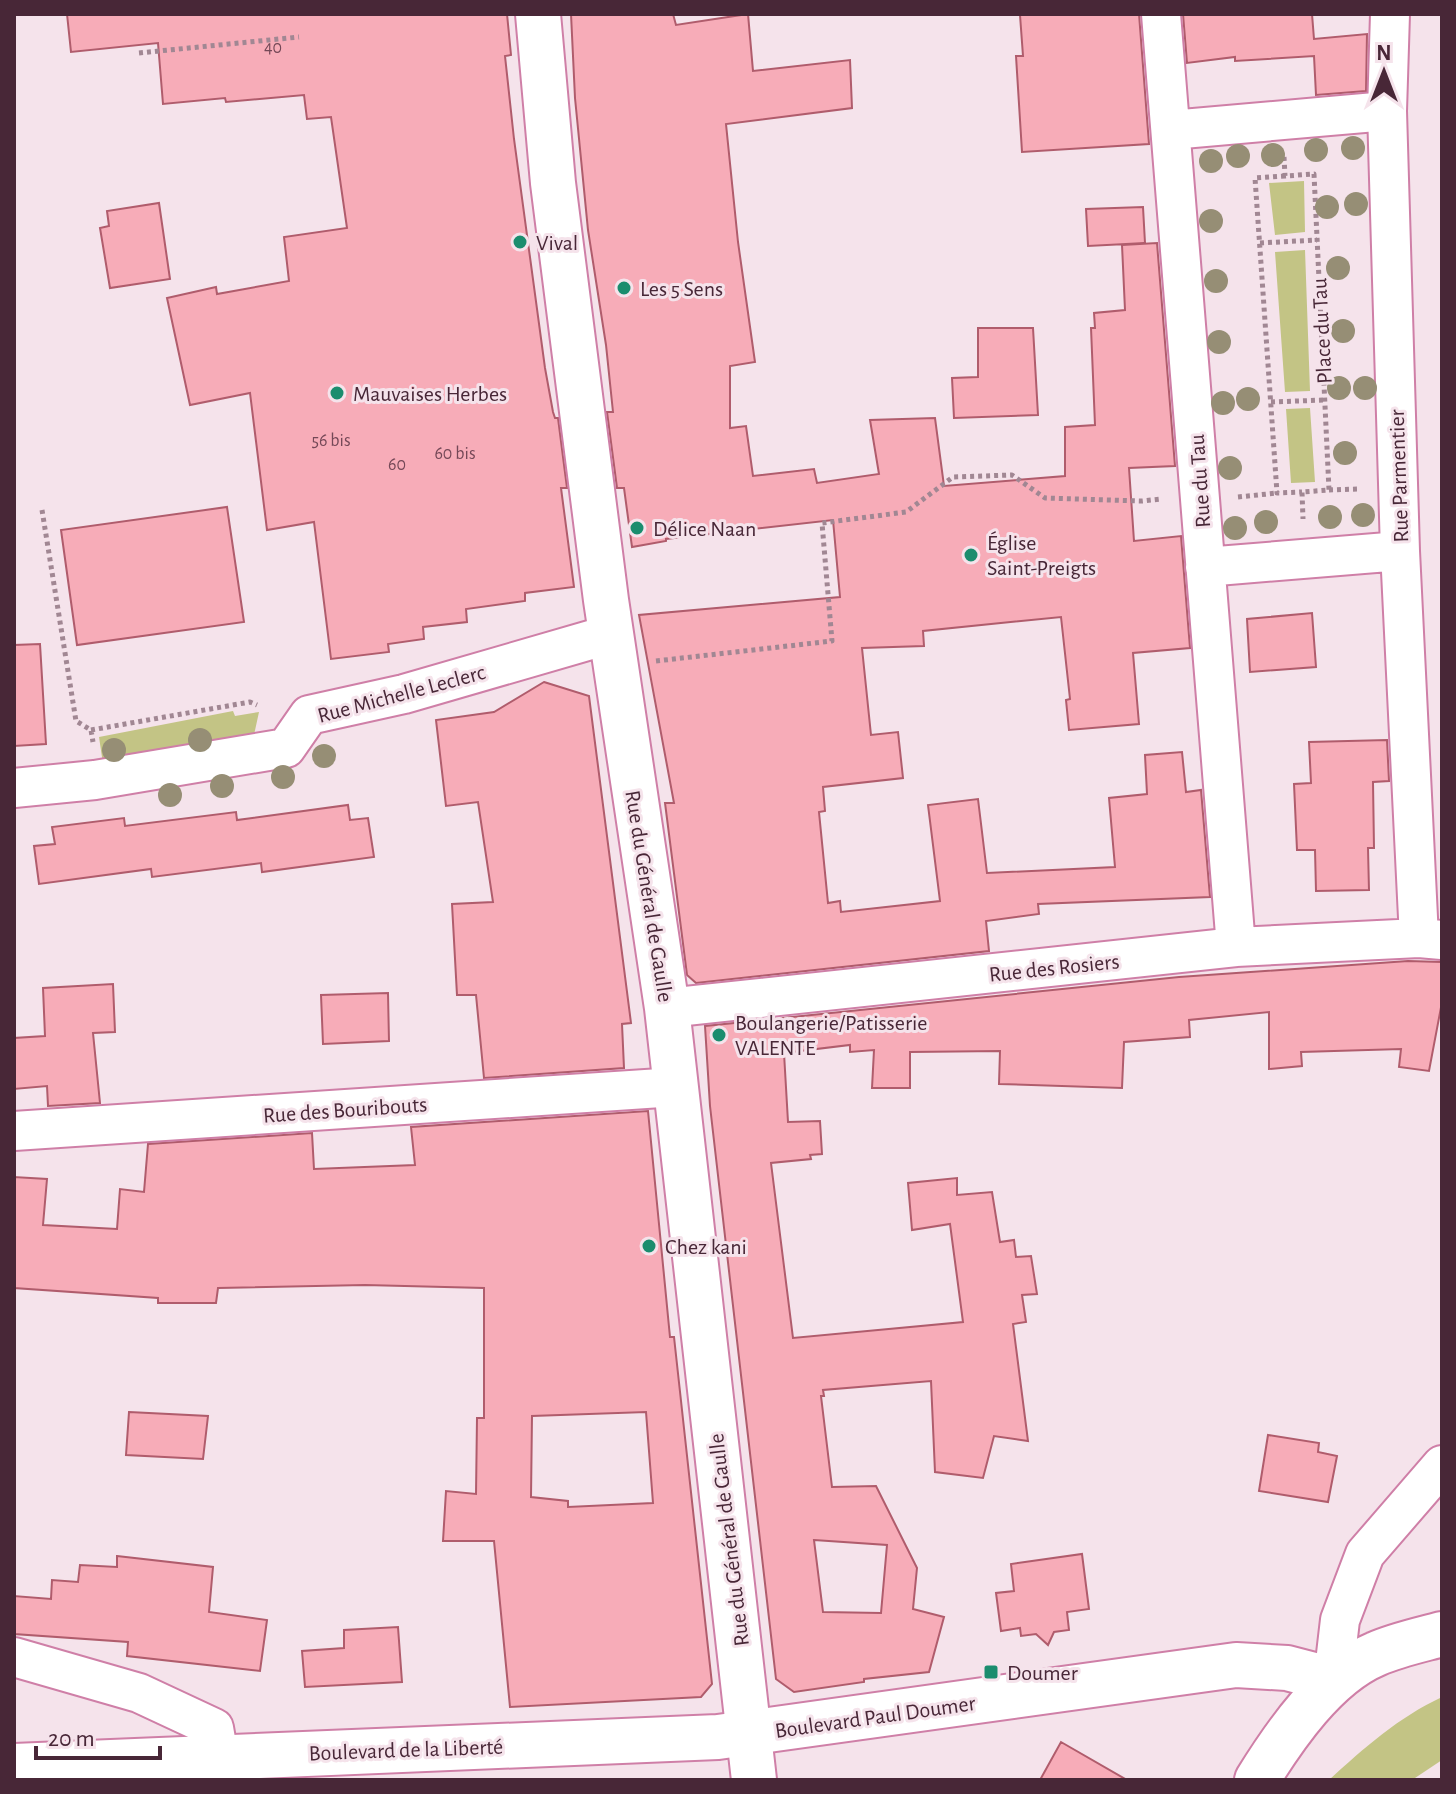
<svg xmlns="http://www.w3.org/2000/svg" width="1456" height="1794" font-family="'Alegreya Sans',sans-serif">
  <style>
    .green { fill: #c3c485 }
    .building { fill: #f7acb8; stroke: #b05c6c; stroke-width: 2; fill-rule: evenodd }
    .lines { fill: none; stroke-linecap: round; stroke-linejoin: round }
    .minor-casing { stroke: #cf7fa7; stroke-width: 42 }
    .tertiary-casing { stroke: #cf7fa7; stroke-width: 48 }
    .secondary-casing { stroke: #cf7fa7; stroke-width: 48 }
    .path { stroke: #a18793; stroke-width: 5; stroke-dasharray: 4 4; stroke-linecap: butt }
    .minor { stroke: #fff; stroke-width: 38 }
    .tertiary { stroke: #fff; stroke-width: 44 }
    .secondary { stroke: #fff; stroke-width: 44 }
    .tree { fill: #968e75 }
    .poi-dot { fill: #1b8d6e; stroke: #f5e3eb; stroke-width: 3 }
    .labels { text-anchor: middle; stroke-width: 6; stroke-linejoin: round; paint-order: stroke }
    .number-label { font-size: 18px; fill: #744857 }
    .poi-label { font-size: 22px; fill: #482737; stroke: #f5e3eb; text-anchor: start }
    .street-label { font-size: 22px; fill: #482737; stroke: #f5e3eb }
  </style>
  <rect width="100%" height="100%" fill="#f5e3eb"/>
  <path class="green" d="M1304,181L1305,232L1275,235L1269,183Z
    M1305,250L1310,391L1285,392L1275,252Z
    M1310,408L1315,482L1291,483L1286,409Z
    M233,711L235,716L259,712L254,735L103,764L99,737Z
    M1442,1697V1760L1412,1780H1329C1364,1748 1399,1717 1442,1697Z"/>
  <path class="building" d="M67,14H507L511,55L505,56L514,139L545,368L553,412L555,418H558L567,488H561L574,587L525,593V601L466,609L467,622L423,627L424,639L388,644L389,652L331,659L314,522L267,530L250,393L190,405L167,298L216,287L217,294L289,281L284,237L347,228L331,117L307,119L304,95L226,102L225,98L163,104L158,43L71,52Z
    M571,14H673L676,25L748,14L753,71L850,60L852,108L726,124L738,242L755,362L730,366V428L746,426L753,476L814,469L817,483L879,474L870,420L935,418L944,486L1065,476V427L1095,425L1091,328H1095L1094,313L1125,310L1122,245L1157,243L1175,466L1129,468L1134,541L1181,536L1190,648L1133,653L1139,724L1069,730L1066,700L1070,699L1061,617L923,631L924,646L862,648L871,735L898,732L903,778L823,787L825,811L819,812L828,903L840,901L841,912L940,901L928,805L978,799L987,873L1115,867L1109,798L1147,794L1145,755L1182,752L1186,792L1201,790L1210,897L1038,904L1039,914L986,921L989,951L696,983L687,975L665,803H674L639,615L840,597L833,520L666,539V541L632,547L624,488H617L607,412H613L606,345L588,230L575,98Z
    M1098,14H1139L1149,144L1022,152L1016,56H1023L1020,15Z
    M1183,14H1312L1314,39L1367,34L1366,91L1316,95L1314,56L1235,61V57L1187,63Z
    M159,203L170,279L110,288L100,228L109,226L107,211Z
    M1143,207L1145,243L1088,246L1086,209Z
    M978,328H1033L1038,415L954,418L952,378L978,377Z
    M227,507L244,622L77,645L61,530Z
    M1312,613L1316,667L1250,672L1247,619Z
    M40,644L46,744L14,746V645Z
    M544,682L589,696L631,1023L622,1024L624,1068L484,1078L476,995H457L452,904L493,902L478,802L446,806L436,720L494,712Z
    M1387,740L1389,781L1373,782L1374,848H1368L1369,890L1316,891L1315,850H1297L1294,784L1311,783L1309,742Z
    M348,805L350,820L368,818L374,857L262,872L261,863L152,877L151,869L39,884L34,846L55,844L52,827L124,818L125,826L236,812L237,820Z
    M1408,961L1442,962V1002L1429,1071L1399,1067L1401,1049L1301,1052L1302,1066L1269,1069V1012L1189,1020L1190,1037L1124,1042L1122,1088L999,1084L1000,1051L910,1052V1088H872L874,1050L850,1052V1045L784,1053L788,1122L820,1121L822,1154L810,1155L811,1159L771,1163L793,1338L963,1322L950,1224L912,1230L908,1183L957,1178V1195L992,1192L1000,1242L1014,1240L1016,1257L1031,1256L1037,1294L1022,1295L1026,1322L1013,1324L1028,1441L994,1436L983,1478L935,1472L931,1381L823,1390L824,1396H821L832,1487L876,1486L917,1568L913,1609L944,1617L929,1672L864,1679V1682L794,1692L776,1679L710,1106L705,1026L1179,977ZM814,1540L887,1545L881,1613L823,1612Z
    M113,984L115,1032L93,1033L100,1103L48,1106L47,1086L14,1089V1038L45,1036L43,988Z
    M388,993L389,1041L323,1044L321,995Z
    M648,1111L670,1337H674L712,1684L701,1697L510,1707L494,1541H443L446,1491L476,1494L477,1418H484V1288L365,1285L218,1288L216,1303H158V1298L14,1288V1177L47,1179L43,1225L117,1229L120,1189L144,1192L148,1144L312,1133L314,1169L415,1165L411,1127ZM646,1412L653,1503L568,1507V1501L531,1497L532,1416Z
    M129,1412L208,1416L203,1459L126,1455Z
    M1268,1435L1319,1443L1318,1452L1337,1456L1328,1502L1259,1491Z
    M1082,1554L1089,1609L1067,1612L1069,1630L1054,1632L1048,1645L1036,1634L1021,1636L1020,1628L1001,1631L996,1593L1014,1591L1011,1564Z
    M117,1556L213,1567L209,1612L267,1620L260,1671L127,1656L128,1642L14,1634V1596L51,1599L52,1580L78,1582L80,1565L117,1567Z
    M398,1627L402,1682L305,1687L302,1651L344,1648V1630Z
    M1061,1742L1127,1780H1040Z"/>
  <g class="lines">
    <g class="minor-casing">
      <path id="minor" d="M1161,14L1236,947
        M1390,14L1387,111L1400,551L1419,938
        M1171,130L1387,111
        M1205,567L1400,551
        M14,788L95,780L286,748L309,715L404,694L611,634
        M667,1008L1236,947L1419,938L1442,940
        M14,1131L676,1087
        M14,1657L139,1693L214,1728L219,1757
        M1333,1680L1340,1620L1365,1554L1442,1465"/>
    </g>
    <g class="tertiary-casing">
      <path id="tertiary" d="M14,1766L718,1737L1236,1665L1287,1668L1333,1680"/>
    </g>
    <g class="secondary-casing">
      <path id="secondary" d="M538,14L553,183L606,600L667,1008L754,1780
        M1257,1780C1285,1735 1326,1675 1376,1654C1396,1645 1420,1640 1442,1634"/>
    </g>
    <path class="path" d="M139,53L299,37
      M1284,157L1285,176L1314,174L1329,490L1302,492L1303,519
      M1285,176L1255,178L1277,493L1302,492
      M1260,243L1317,240
      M1271,402L1324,400
      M1329,490L1360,489
      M1238,497L1277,493
      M42,510L76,721L91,730L93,742
      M656,661L832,641L822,523L906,512L953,477L1012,475L1045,498L1142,501L1161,499
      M91,730L250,702L257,705"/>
    <use href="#minor" class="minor"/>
    <use href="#tertiary" class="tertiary"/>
    <use href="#secondary" class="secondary"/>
  </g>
  <g class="tree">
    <circle cx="1353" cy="148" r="12"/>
    <circle cx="1316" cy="150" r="12"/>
    <circle cx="1273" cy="155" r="12"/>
    <circle cx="1238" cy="156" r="12"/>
    <circle cx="1211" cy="161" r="12"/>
    <circle cx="1356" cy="204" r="12"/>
    <circle cx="1327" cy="207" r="12"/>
    <circle cx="1211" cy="221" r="12"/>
    <circle cx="1338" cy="268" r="12"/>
    <circle cx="1216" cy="281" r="12"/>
    <circle cx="1343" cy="331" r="12"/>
    <circle cx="1219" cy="342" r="12"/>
    <circle cx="1339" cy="388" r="12"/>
    <circle cx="1365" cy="388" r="12"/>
    <circle cx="1248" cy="399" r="12"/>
    <circle cx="1223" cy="403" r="12"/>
    <circle cx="1345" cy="453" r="12"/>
    <circle cx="1230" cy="468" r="12"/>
    <circle cx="1363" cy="515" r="12"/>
    <circle cx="1330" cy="517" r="12"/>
    <circle cx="1266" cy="522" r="12"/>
    <circle cx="1235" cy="528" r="12"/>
    <circle cx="200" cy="740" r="12"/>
    <circle cx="114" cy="750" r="12"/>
    <circle cx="324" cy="756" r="12"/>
    <circle cx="283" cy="777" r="12"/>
    <circle cx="222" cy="786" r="12"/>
    <circle cx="170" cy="795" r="12"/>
  </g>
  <g class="poi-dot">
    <circle cx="520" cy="242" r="8"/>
    <circle cx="624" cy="288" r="8"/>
    <circle cx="337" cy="393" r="8"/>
    <circle cx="637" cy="528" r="8"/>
    <circle cx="971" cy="555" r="8"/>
    <circle cx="719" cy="1035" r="8"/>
    <circle cx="649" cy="1246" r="8"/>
    <rect x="983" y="1664" width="16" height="16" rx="4"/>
  </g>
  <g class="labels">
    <g class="number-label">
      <text x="273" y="53">40</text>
      <text x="331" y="446">56 bis</text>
      <text x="455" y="459">60 bis</text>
      <text x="397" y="470">60</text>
    </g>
    <g class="poi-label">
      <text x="536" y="250">Vival</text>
      <text x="640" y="296">Les 5 Sens</text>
      <text x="353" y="401">Mauvaises Herbes</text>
      <text x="653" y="536">Délice Naan</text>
      <text x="987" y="550">Église<tspan x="987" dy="25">Saint-Preigts</tspan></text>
      <text x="735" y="1030">Boulangerie/Patisserie<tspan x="735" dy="25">VALENTE</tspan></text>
      <text x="665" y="1254">Chez kani</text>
      <text x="1007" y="1680">Doumer</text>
    </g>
    <g class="street-label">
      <text transform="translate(1321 331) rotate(-93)" y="8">Place du Tau</text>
      <text transform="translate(1398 476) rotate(-92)" y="8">Rue Parmentier</text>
      <text transform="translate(1199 481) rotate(-94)" y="8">Rue du Tau</text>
      <text transform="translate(401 693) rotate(-15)" y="8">Rue Michelle Leclerc</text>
      <text transform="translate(650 896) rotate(81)" y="8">Rue du Général de Gaulle</text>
      <text transform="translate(1054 967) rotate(-6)" y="8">Rue des Rosiers</text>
      <text transform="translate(345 1109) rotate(-4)" y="8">Rue des Bouribouts</text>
      <text transform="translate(728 1540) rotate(-97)" y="8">Rue du Général de Gaulle</text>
      <text transform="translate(875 1716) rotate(-8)" y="8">Boulevard Paul Doumer</text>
      <text transform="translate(406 1749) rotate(-2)" y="8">Boulevard de la Liberté</text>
    </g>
  </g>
  <rect width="1456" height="1794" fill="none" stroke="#482737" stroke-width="32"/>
  <g transform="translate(1384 72)" stroke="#f5e3eb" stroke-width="6" paint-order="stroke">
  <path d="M0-6L14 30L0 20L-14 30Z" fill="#482737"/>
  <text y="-12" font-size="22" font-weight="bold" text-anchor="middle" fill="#482737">N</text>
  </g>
  <path d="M36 1746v12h124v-12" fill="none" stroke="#482737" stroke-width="4"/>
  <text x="48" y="1746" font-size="24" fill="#482737" stroke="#f5e3eb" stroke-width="6" paint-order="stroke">20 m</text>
</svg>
